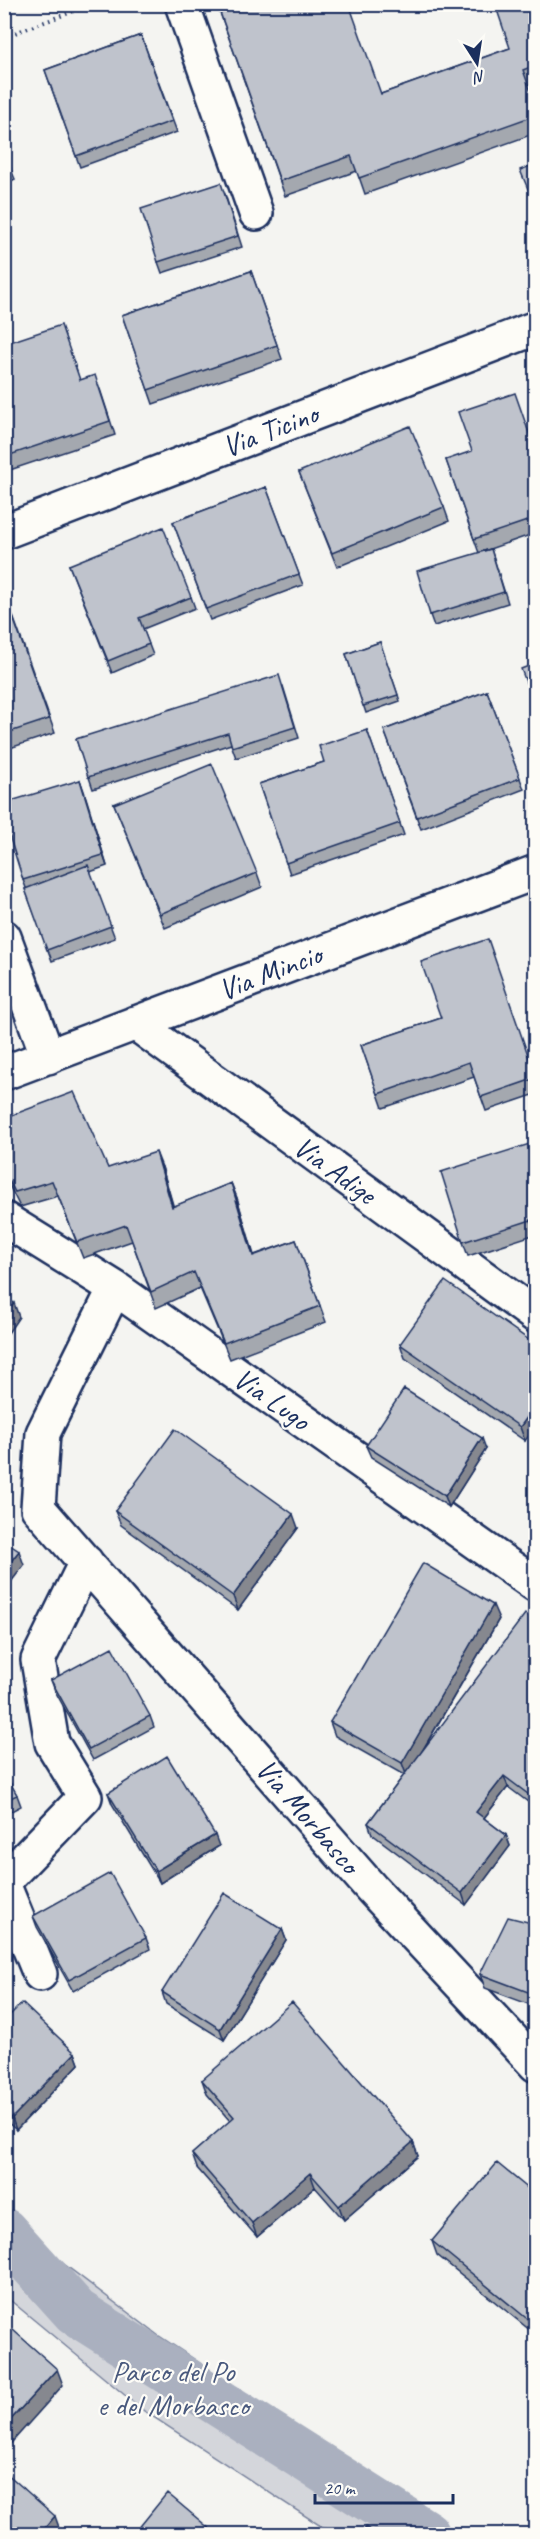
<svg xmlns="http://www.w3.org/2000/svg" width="540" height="2539" font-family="Caveat,sans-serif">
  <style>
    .green { fill: #d4d6db; stroke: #78829c; stroke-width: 1.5 }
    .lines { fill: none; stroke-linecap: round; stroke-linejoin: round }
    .canal { stroke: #aab0bf; stroke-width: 48 }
    .street-casing { stroke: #1b2f5e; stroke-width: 38 }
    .path { stroke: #1b2f5e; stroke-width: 4; stroke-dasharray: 1.5 4.5; stroke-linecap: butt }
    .street { stroke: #fdfcf7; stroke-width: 33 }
    .wall { fill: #a4a8af; stroke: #1b2f5e; stroke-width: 1.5 }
    .shaded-wall { fill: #86888f; stroke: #1b2f5e; stroke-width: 1.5 }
    .building { fill: #bfc3cc; stroke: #1b2f5e; stroke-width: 1.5 }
    .labels { text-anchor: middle; stroke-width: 4.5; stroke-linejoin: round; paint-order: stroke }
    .street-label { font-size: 30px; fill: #1b2f5e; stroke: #fdfcf7 }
    .park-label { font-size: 30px; fill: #49597d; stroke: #fdfcf7 }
  </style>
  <rect width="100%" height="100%" fill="#f4f4f1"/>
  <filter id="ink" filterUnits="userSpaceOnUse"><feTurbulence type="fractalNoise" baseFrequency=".0167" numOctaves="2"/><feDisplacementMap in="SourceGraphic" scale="12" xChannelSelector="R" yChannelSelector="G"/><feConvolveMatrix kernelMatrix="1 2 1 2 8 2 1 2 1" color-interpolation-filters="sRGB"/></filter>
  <g filter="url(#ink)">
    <path class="green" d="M4,2217L11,2224L159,2336L459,2534H333L144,2411L5,2296Z"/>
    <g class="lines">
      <path class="canal" d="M4,2232L76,2312L426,2534"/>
      <g class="street-casing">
        <path id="street" d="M182,4L256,213
          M4,532L536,328
          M4,937L48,1057
          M135,1023L536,1316
          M4,1073L536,872
          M4,1219L115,1288L536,1585
          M115,1288L43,1433L38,1508L372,1889L536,2065
          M4,1881L85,1797L52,1743L38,1660L86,1562
          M4,1886L40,1974"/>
      </g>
      <path class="path" d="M4,37L93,4"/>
      <use href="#street" class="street"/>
    </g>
    <path class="wall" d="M217,4L381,94L510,48L536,4V83L528,85L536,105V133L365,194L357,171L285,196Z
      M141,35L177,132L80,167L45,70Z
      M4,153L15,179L4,184Z
      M225,194L242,247L162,273L158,262Z
      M251,271L282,359L153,404L122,315Z
      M4,344L100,389L115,435L4,472Z
      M536,452V533L481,552L491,549L508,603L434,626L430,615L479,553L446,460Z
      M299,472L444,507L449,521L337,567Z
      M266,487L303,585L210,620L173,522Z
      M69,565L191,597L195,608L143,629L153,655L112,673Z
      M4,591L55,733L4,750Z
      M380,642L400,701L366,713L346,654Z
      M283,686L299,738L236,758L231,744L93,789L76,739Z
      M487,691L524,789L421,829L384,730Z
      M367,730L404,835L290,874L259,784L324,762Z
      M80,780L107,866L90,872L115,938L52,961L25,889L26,888L23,880Z
      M114,804L257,873L262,887L165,928Z
      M441,1018L536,1075V1094L486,1111L474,1077L383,1108L361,1045Z
      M4,1118L108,1168L162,1167L173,1207L231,1183L237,1198L254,1255L296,1240L326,1322L230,1359L200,1288L156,1308L132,1241L83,1258L58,1196L20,1207L4,1175Z
      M536,1142V1234L468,1256L463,1242Z
      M400,1344L536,1345L525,1441L405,1358Z
      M366,1446L486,1449L449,1507L371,1457Z
      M115,1511L298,1528L238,1610L121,1525Z
      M499,1619L420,1755L536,1622V1808L508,1787L484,1818L506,1835L510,1846L466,1905L372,1834L368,1823L404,1775L335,1736L330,1722Z
      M51,1680L150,1716L154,1727L93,1760L55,1691Z
      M4,1772L17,1795L21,1806L4,1815Z
      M108,1793L219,1846L160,1883L112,1804Z
      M33,1916L146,1938L150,1949L73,1991L37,1927Z
      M536,1924V2007L485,1988L480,1974Z
      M282,1929L286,1940L224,2040L166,2004L162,1992Z
      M4,2021L75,2053L79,2064L16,2130L4,2119Z
      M202,2080L413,2142L418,2156L344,2220L315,2187L257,2237L197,2168L192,2154L230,2121L207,2094Z
      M536,2195V2335L437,2255L432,2241Z"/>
    <path class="shaded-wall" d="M80,780L84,791L107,866L103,855Z
      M156,1152L162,1167L178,1222L172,1207Z
      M231,1183L237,1198L258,1271L253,1256Z
      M14,1303L19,1317L4,1339V1318Z
      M536,1405V1426L525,1441L520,1427Z
      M482,1438L486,1449L449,1507L445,1496Z
      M293,1514L298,1528L238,1610L233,1596Z
      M19,1551L24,1565L4,1591V1570Z
      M493,1605L499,1619L407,1777L402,1763Z
      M504,1776L508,1787L480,1823L476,1812Z
      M215,1835L219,1846L160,1883L156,1871Z
      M506,1835L510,1846L466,1905L462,1893Z
      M282,1929L286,1940L224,2040L220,2029Z
      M75,2053L79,2064L16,2130L12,2118Z
      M413,2142L418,2156L344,2220L339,2206Z
      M310,2173L315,2187L257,2237L252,2223Z
      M57,2369L63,2385L4,2451V2427Z
      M55,2516L61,2533L60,2535H39Z"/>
    <path class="building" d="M217,4H349L381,94L510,48L495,4H536V65L523,70L536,106V115L359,178L351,156L280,181Z
      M141,35L172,121L76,156L45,70Z
      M4,153L11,168L4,171Z
      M536,164V208L520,170Z
      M221,183L238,236L158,262L141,209Z
      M251,271L277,345L148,390L122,315Z
      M61,325L80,380L95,375L110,421L4,457V344Z
      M515,393L536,453V518L474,539L446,460L472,451L458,412Z
      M410,426L444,507L332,553L299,472Z
      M266,487L299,574L206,609L173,522Z
      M163,527L191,597L139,618L149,644L108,661L69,565Z
      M491,549L504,592L430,615L417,571Z
      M4,592L49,719L4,734Z
      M380,642L398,695L363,706L346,654Z
      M536,663V708L521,669Z
      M279,675L295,727L232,747L228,733L88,777L76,739Z
      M487,691L520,778L417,817L384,730Z
      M367,730L400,823L286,863L259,784L324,762L319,746Z
      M212,764L257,873L160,914L114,804Z
      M80,780L103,855L23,880L4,819V803Z
      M88,865L111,926L47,950L25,889Z
      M488,939L536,1078L481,1097L469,1062L378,1094L361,1045L441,1018L421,962Z
      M74,1092L108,1168L156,1152L172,1207L231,1183L253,1256L296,1240L320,1306L224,1343L194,1272L151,1292L126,1225L77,1242L52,1181L15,1192L4,1171V1118Z
      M536,1142V1234L531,1220L463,1242L441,1172Z
      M445,1281L536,1345V1405L520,1427L400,1344Z
      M4,1297L14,1303L4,1318Z
      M404,1389L482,1438L445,1496L366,1446Z
      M175,1429L293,1514L233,1596L115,1511Z
      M4,1541L19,1551L4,1570Z
      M423,1563L493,1605L402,1763L330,1722Z
      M525,1614L536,1622V1800L504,1776L476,1812L506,1835L462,1893L368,1823Z
      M112,1647L150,1716L89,1749L51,1680Z
      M167,1756L215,1835L156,1871L108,1793Z
      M4,1772L17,1795L4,1801Z
      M110,1873L146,1938L69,1980L33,1916Z
      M224,1893L282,1929L220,2029L162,1992Z
      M508,1917L536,1924V1995L480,1974Z
      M292,2002L413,2142L339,2206L310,2173L252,2223L192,2154L234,2117L202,2080Z
      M22,2003L75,2053L12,2118L4,2111V2021Z
      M497,2163L536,2195V2326L432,2241Z
      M4,2322L57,2369L4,2427Z
      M4,2471L55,2516L39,2535H4Z
      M167,2493L217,2535H133Z
      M366,2527L376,2535H361Z"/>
  </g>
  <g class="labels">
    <g class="street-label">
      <text transform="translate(270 430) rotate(-21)" y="10">Via Ticino</text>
      <text transform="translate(270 972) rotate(-21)" y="10">Via Mincio</text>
      <text transform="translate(335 1170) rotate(36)" y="10">Via Adige</text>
      <text transform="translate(272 1399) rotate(35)" y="10">Via Lugo</text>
      <text transform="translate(308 1816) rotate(49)" y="10">Via Morbasco</text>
    </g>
    <g class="park-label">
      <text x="173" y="2381">Parco del Po<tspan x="173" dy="34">e del Morbasco</tspan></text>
    </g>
  </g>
  <rect width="540" height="2539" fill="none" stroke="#fdfcf7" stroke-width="24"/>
  <rect x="12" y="12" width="516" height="2515" fill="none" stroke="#1b2f5e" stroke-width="2" filter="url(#ink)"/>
  <g transform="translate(477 63) rotate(168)" stroke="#fdfcf7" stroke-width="4.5" paint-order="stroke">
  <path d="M0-4.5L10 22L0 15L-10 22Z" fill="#1b2f5e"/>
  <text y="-9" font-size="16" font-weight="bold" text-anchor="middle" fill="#1b2f5e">N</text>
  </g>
  <path d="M315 2494v9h138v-9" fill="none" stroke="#1b2f5e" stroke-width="3"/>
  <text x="324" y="2494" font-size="18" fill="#1b2f5e" stroke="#fdfcf7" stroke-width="4.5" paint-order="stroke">20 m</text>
</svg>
